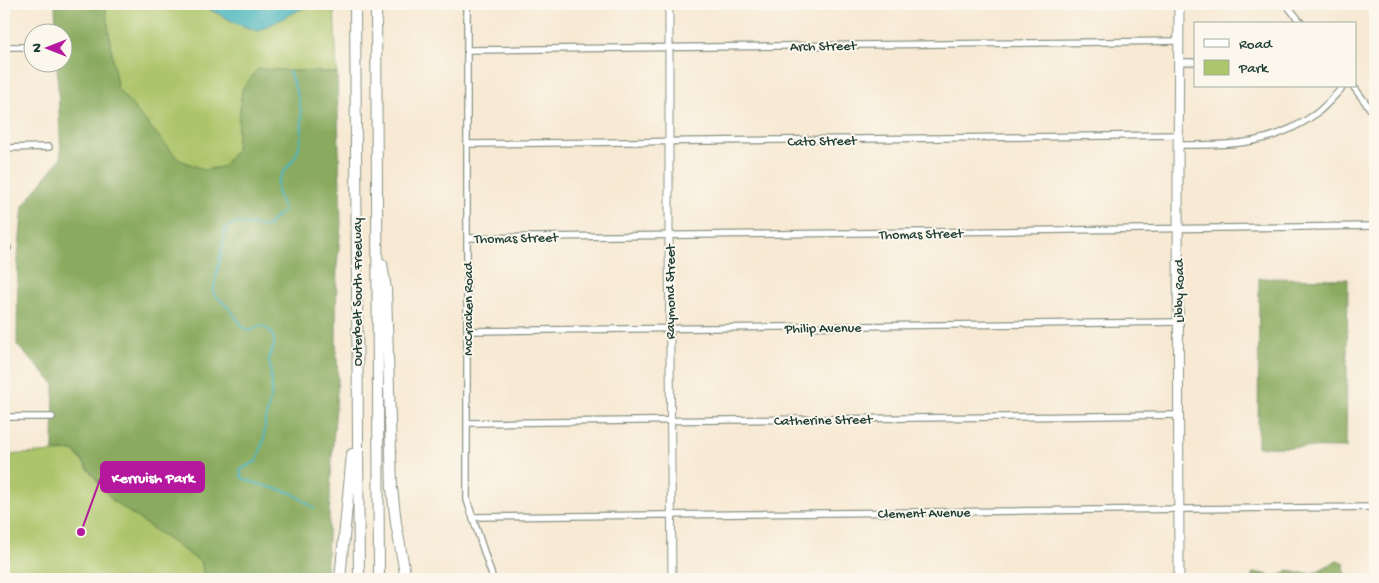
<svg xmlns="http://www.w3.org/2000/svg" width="1379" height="583" font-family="'Gochi Hand',sans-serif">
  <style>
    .green { fill: #adc56b; stroke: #668150 }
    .forest { fill: #8aaa5f; stroke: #54744a }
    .water { fill: #44b4bb; stroke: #327878 }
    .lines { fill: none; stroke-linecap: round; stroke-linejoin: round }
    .stream { stroke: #44b4bb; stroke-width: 2 }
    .minor-casing { stroke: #8b9384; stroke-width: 8 }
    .tertiary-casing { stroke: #8b9384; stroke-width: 9 }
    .primary-casing { stroke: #8b9384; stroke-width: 11 }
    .motorway-casing { stroke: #8b9384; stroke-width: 12 }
    .minor { stroke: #fff; stroke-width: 5.5 }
    .tertiary { stroke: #fff; stroke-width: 7 }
    .primary { stroke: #fff; stroke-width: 9 }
    .motorway { stroke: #fff; stroke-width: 10 }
    .labels { text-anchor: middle; stroke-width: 4; stroke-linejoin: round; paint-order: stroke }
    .street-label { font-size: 14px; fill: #1f3d34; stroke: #fbf7ec }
    .leader { fill: none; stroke: #b5179e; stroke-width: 2 }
    .callout-dot { fill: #b5179e; stroke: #fbf7ec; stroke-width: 2 }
    .callout { fill: #b5179e; stroke: #b5179e; stroke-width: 2 }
    .callout-label { font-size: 15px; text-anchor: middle; font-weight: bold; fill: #fff }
  </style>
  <rect width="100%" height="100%" fill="#fbf7ec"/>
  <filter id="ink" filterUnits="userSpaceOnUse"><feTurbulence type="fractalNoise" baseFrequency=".02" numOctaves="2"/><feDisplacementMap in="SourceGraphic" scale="10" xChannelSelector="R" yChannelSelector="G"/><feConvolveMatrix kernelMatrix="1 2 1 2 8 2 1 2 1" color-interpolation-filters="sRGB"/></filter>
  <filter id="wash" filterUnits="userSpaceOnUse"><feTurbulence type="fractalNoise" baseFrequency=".0096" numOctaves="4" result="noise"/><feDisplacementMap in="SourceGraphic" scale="20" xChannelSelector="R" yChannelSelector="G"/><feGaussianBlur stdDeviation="1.12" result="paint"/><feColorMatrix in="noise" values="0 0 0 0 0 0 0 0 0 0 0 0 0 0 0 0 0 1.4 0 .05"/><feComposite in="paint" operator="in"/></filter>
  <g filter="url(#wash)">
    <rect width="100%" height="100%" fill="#f7e9d3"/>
    <path class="green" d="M105,4H199L238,24L258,31L311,4H334L337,73L258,69L242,89L236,150L222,167L204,170L178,159L117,88Z
      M74,451L113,501L202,563L203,579H4V455Z"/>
    <path class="forest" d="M55,4H105L117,88L178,159L204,170L222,167L236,150L242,89L258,69L337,73L341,226L337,266L336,342L338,380L332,456L326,579H203L202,563L113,501L75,451H53L54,384L17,345L18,258L23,206L61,158L57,63L62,62V32H56Z
      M1259,278L1348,279L1346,448L1258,447Z
      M1336,561L1344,562L1345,579H1257L1252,576V574C1261,570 1271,579 1281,575C1284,574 1285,572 1288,570L1298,573H1314Z"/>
    <path class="water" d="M199,4H311L258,31L238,24Z"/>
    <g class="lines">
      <path class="stream" d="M289,72C300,96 308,129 296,155C291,165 280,173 277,184C275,192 282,203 284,210L271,222L268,227L235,223L226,228L213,293L228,307L244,328L250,331L261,325L271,331L274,338V346L269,358L272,387L271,397L265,422L264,439L257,461L240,470L242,478L255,483L292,493L314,508"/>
    </g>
  </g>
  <g filter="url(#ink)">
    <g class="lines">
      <g class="minor-casing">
        <path id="minor" d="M5,4V47
          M467,4V500L493,579
          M1286,4L1302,24
          M4,47H32
          M467,50L1179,41
          M1179,62H1195
          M1353,86L1375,115
          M467,144L1178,135
          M1178,145C1231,145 1272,146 1317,113C1327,105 1335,95 1344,86
          M4,148L49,147
          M467,238L1375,226
          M4,248H8
          M467,331L1178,322
          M4,417H52
          M467,423L1179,415
          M473,517L1375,507"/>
      </g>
      <g class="tertiary-casing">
        <path id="tertiary" d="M669,4V242L672,579"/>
      </g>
      <g class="primary-casing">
        <path id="primary" d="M1179,579L1178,177L1179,4"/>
      </g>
      <g class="motorway-casing">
        <path id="motorway" d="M355,4L359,579
          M376,4L379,579
          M382,264L386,289L392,488L396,523L406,579
          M340,579L352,454"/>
      </g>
      <use href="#minor" class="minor"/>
      <use href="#tertiary" class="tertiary"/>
      <use href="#primary" class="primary"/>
      <use href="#motorway" class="motorway"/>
    </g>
  </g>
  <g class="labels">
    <g class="street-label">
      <text transform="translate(823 45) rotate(-1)" y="5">Arch Street</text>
      <text transform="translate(822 140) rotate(-1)" y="5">Cato Street</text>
      <text transform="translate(921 233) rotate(-1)" y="5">Thomas Street</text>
      <text transform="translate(516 237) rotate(-1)" y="5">Thomas Street</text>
      <text transform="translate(1178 291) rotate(-90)" y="5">Libby Road</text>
      <text transform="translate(356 292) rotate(-90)" y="5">Outerbelt South Freeway</text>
      <text transform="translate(669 292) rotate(-90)" y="5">Raymond Street</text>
      <text transform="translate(467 309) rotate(-90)" y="5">McCracken Road</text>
      <text transform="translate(823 327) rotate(-1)" y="5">Philip Avenue</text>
      <text transform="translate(823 419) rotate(-1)" y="5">Catherine Street</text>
      <text transform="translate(924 512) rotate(-1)" y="5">Clement Avenue</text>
    </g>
  </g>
  <path class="leader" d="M81 532L101 477"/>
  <circle class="callout-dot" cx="81" cy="532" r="5"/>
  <rect class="callout" x="101" y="462" width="103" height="30" rx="5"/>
  <g class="callout-label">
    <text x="153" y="482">Kerruish Park</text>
  </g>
  <rect width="1379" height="583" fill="none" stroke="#fbf7ec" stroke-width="20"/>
  <rect x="1194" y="22" width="162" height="65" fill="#fbf7ec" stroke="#a3ada2"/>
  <rect x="1204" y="39" width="25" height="8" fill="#ffffff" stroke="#a3ada2"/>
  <text x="1239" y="48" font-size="15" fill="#1f3d34">Road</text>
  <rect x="1204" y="60" width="25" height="15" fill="#adc56b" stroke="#a3ada2"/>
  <text x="1239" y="72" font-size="15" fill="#1f3d34">Park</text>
  <g transform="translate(48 48) rotate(270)"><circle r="24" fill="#fbf7ec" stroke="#a3ada2"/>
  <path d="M0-4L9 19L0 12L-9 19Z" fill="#b5179e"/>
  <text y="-8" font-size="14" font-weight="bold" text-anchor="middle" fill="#1f3d34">N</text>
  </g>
</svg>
